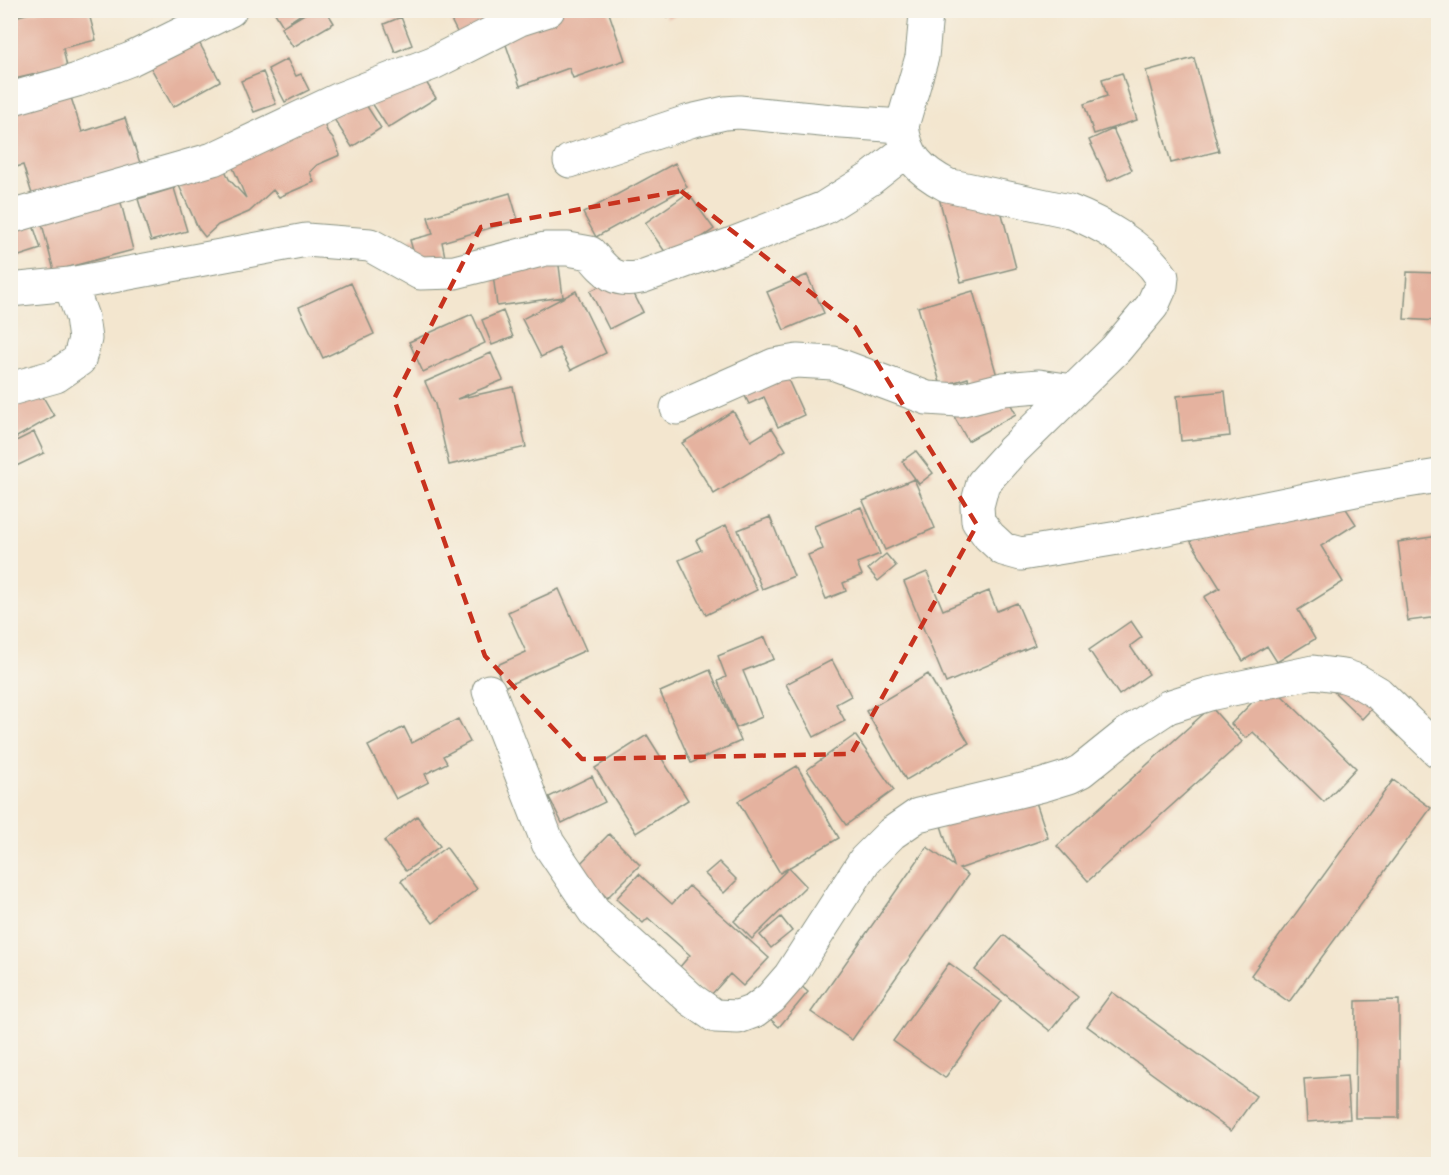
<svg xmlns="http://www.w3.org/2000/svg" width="1449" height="1175" font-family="'Gentium Book Plus',serif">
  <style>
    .building { fill: #e5b29f }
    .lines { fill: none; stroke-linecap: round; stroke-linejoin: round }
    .minor-casing { stroke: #899282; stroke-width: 35 }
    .minor { stroke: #fff; stroke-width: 33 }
    .marked { fill: none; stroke: #c8321e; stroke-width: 4.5; stroke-dasharray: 12 8; stroke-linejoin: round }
  </style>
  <rect width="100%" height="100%" fill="#f7f3e8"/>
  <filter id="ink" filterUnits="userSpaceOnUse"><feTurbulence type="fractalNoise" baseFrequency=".0167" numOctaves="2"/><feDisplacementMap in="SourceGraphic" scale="12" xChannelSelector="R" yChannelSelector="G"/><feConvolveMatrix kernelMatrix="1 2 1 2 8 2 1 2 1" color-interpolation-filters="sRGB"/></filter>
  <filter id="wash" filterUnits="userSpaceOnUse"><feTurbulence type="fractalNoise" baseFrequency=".008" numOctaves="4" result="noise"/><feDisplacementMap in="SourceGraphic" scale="24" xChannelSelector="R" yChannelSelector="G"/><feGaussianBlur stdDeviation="1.35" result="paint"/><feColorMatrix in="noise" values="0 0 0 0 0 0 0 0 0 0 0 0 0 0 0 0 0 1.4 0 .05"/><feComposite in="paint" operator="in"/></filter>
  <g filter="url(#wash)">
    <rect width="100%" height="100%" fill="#f3e6cf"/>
    <g id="blocks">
      <path class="building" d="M42,10H88L96,40L63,48L67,67L10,80V18Z
        M273,10H307L283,26Z
        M311,10H326L334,23L293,47L281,28Z
        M446,10H507L459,36Z
        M562,10H608L625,60L573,78L569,68L520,86L501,30Z
        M664,10H688V11L667,18Z
        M401,17L412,45L395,52L384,24Z
        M194,33L220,81L173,107L146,59Z
        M1194,58L1219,151L1171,163L1146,71Z
        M287,59L296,76L301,74L309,90L285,102L268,69Z
        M418,69L436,98L388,128L370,100Z
        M263,72L276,104L254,112L241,81Z
        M1122,73L1137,120L1094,134L1084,104L1107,96L1102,79Z
        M67,85L82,132L125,118L143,172L36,207L23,165L10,169V104Z
        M354,86L381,128L352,147L325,105Z
        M320,115L328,133L334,140L340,155L317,165L310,172L314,182L279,197L273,190L249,212L218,225L205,237L198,228L177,181L225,170L229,179L246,198L228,156Z
        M1113,129L1132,170L1108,181L1089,140Z
        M675,163L687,187L596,237L583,213Z
        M993,179L1016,268L961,282L938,194Z
        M174,188L187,231L151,241L138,199Z
        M118,191L133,250L54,271L39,212Z
        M510,193L518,220L442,242L445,257L417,265L410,240L433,234L428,217Z
        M688,193L714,229L670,259L645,223Z
        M28,210L41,249L10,259V215Z
        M557,250L563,297L497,306L491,259Z
        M1407,272L1438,273V321L1404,319Z
        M624,274L643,312L609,329L590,291Z
        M807,275L824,313L784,330L767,292Z
        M351,283L374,334L323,358L299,307Z
        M576,291L606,353L571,370L559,348L541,357L522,319Z
        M973,291L997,376H995L1016,414L968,441L944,399L970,384L968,378L941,386L918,307Z
        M503,311L513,337L492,345L482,320Z
        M472,314L485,343L423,372L409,342Z
        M491,353L503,380L457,399L513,387L526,447L449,465L435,404L425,382Z
        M780,362L804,415L778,427L764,397L749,404L738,382Z
        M31,376L54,416L10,441V388Z
        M1225,391L1230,436L1181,441L1177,396Z
        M733,411L751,441L772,428L786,450L714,494L682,443Z
        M34,432L44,453L10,469V444Z
        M916,451L933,473L919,484L902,461Z
        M914,479L935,528L885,550L863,501Z
        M1339,498L1356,524L1321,546L1343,582L1298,610L1315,639L1277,662L1267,646L1243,661L1204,597L1220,588L1190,540Z
        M861,507L880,554L857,563L862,575L843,583L846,591L826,599L808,555L823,549L814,526Z
        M770,517L794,576L762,589L738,530Z
        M726,525L757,590L706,615L679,560L701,550L696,540Z
        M1438,536V617L1408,621L1398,542Z
        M886,554L896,566L878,581L868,569Z
        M927,572L943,610L989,591L997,611L1017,603L1035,645L946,683L904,582Z
        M559,589L586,650L504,687L495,666L526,652L508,612Z
        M1131,621L1142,637L1130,646L1149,674L1119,695L1089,650Z
        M765,637L774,659L743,671L762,717L736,728L718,681L726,677L718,656Z
        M832,660L851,696L836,704L845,721L814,737L786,684Z
        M710,670L741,741L691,763L660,692Z
        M928,674L969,743L906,780L866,711Z
        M1270,684L1356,768L1324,802L1253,732L1246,738L1231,724Z
        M1327,685L1377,703L1362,719Z
        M1211,707L1242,742L1088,881L1057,846Z
        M458,719L470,742L443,756L447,763L425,774L429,782L396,799L368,746L404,727L412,743Z
        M647,735L688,800L636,833L595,768Z
        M855,735L894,790L846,825L807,770Z
        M797,766L839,838L780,873L738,801Z
        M592,776L605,802L562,823L549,797Z
        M1028,778L1048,838L959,869L968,875L852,1040L811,1012L927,847L954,866L936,810Z
        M1393,780L1431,808L1289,1002L1251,975Z
        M417,816L440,846L406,871L384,841Z
        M609,834L640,865L607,898L577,867Z
        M446,847L477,889L433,923L401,881Z
        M719,862L737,880L724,893L705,874Z
        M789,868L806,886L752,939L734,921Z
        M639,874L672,904L689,886L769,958L743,986L730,974L710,996L679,968L690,955L648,918L643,923L616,899Z
        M781,917L792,931L771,948L760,935Z
        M1004,935L1078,997L1050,1031L975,970Z
        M949,963L1001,1001L945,1078L893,1041Z
        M798,983L808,992L779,1027L769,1018Z
        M1112,992L1256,1096L1231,1131L1087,1026Z
        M1399,1000V1118H1355L1356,1001Z
        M1347,1076L1350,1119L1307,1122L1304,1079Z"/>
    </g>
  </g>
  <g filter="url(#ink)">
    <use href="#blocks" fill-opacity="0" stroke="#899282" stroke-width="1.5"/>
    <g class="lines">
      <g class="minor-casing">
        <path id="minor" d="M924,10L926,14L922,57L902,126C906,157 920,171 947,185L1069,211C1102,224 1142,246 1162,277L1161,286L1152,306L1116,349L1012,451L983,483L977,506L978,521L989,536L1003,549L1021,554L1118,538L1370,487L1438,476
          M10,99L77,80L131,59L230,10
          M570,161L690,121L725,113L739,112L842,122L902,126
          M10,217L213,159L340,99L433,63L520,19L548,10
          M10,290L70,284L306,240L370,245L420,273L455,272L545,249H568L590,253C606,272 614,283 641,277L727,246L824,208L870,179L907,150
          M10,389L56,376L79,360L85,339L82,317L70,284
          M677,408L774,365L797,361L833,363L927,398L959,400L1003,389L1039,386L1073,391
          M489,691L548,843L594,911L692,1000L715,1016L738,1017L754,1011L771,998L790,976L865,860L892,833L918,815L1043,785L1069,777L1081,771L1127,734L1168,707L1209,694L1313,672L1344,676L1356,680L1378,693L1438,751"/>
      </g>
      <use href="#minor" class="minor"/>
    </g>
  </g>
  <path class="marked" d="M681,191L855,327L977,525L851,754L582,759L485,656L394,399L481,227Z"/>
  <rect width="1449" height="1175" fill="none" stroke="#f7f3e8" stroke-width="36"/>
</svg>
